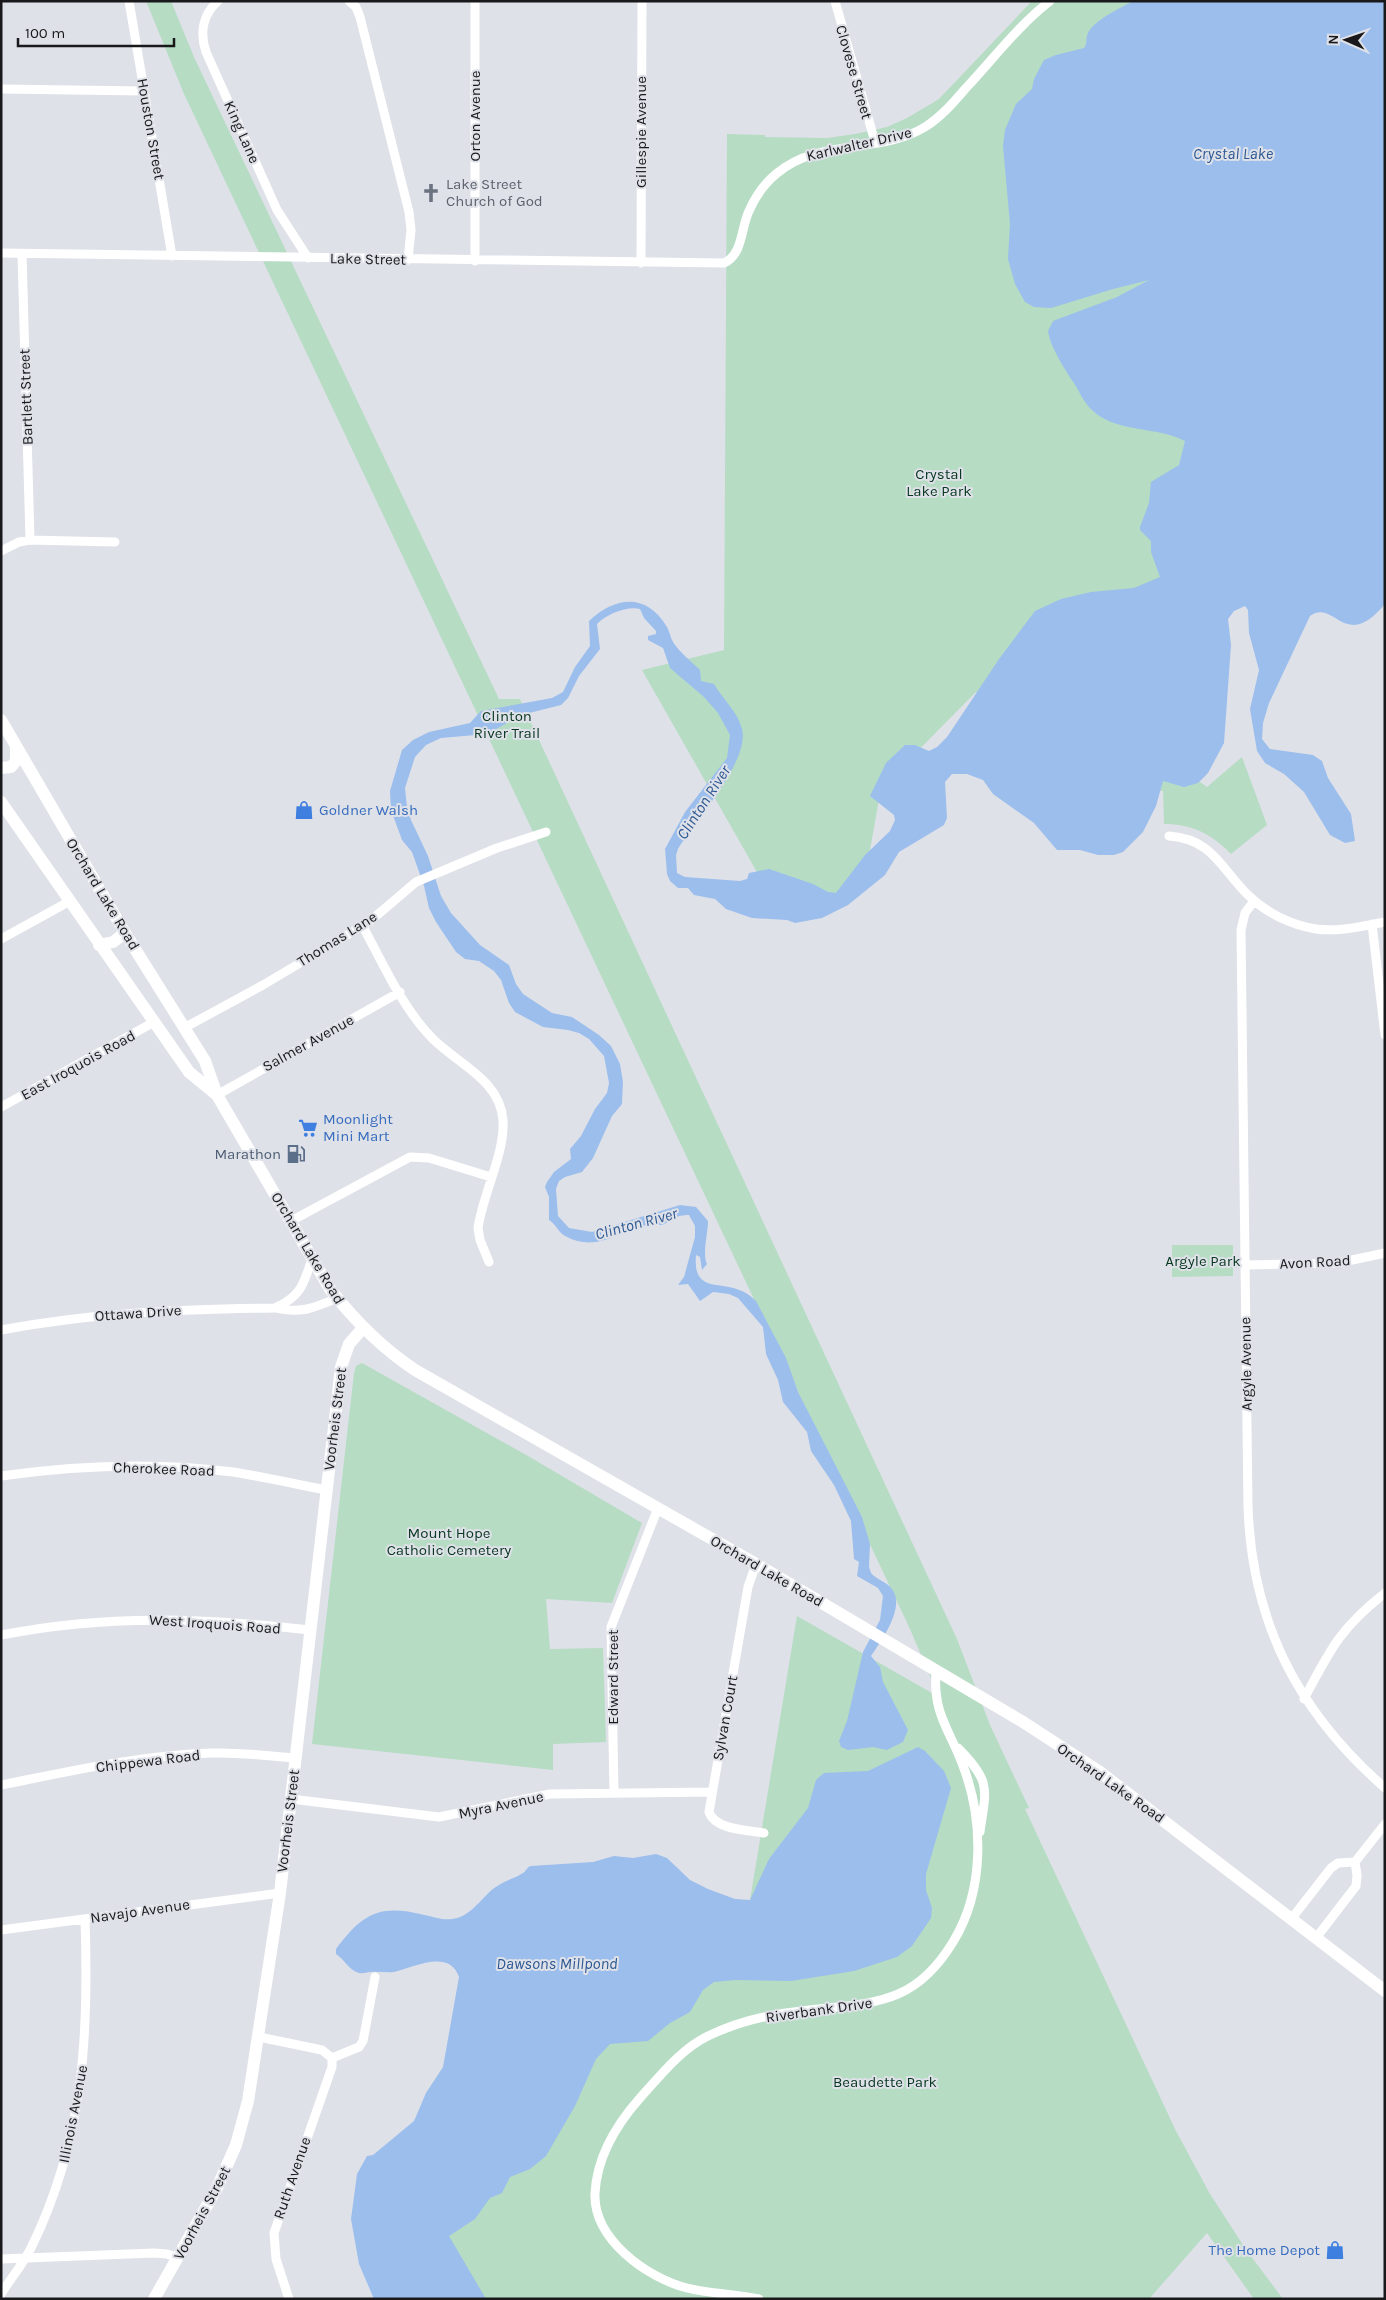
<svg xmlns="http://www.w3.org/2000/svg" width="1386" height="2300" font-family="Karla,sans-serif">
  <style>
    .green { fill: #b6dcc4 }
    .water { fill: #9bbeed }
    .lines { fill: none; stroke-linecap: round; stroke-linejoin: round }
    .street { stroke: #fff; stroke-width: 9 }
    .secondary { stroke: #fff; stroke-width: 12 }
    .labels { text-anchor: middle; stroke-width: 4; stroke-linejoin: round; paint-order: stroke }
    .street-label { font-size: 15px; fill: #19191c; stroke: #dfe1e8 }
    .worship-label { font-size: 15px; fill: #5b616d; stroke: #dfe1e8; text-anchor: start }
    .park-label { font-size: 15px; fill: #07361f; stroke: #dfe1e8 }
    .shop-label { font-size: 15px; fill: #366cbe; stroke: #dfe1e8; text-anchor: start }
    .service-label { font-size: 15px; fill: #4e5e75; stroke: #dfe1e8; text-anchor: end }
    .water-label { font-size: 16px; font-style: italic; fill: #2c5893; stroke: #dfe1e8 }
  </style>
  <rect width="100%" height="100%" fill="#dfe1e8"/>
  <path class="green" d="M146,1H171L194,57L499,699H520L957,1639L990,1725L1029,1808L1025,1809L1176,2131L1210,2194L1247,2251L1283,2299H1254L1207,2233L1149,2299H426L407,2247L750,1900L797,1616L939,1697L910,1629L184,94Z
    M1032,1H1180L1161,269L1207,427L1163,755L1207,787L1242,757L1267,825L1231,854C1212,834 1192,824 1164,824L1163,791L1073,787L1072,693L976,692L881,788L864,884L783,918L642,670L724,650L727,134L765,135V137L827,138L855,134L887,127L907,118L939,99Z
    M1172,1245H1233V1276L1172,1277Z
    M362,1363L528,1456L642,1523L612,1603L546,1599L550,1649L603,1648L606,1742L553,1744V1770L312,1744L354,1373L356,1366Z"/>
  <path class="water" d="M1134,1H1385V604C1344,653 1335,598 1310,616L1269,703L1263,723L1262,739L1270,749L1313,755L1322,761L1328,778L1351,814L1355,841L1345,843L1330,835L1304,792L1284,774L1265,763L1257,751L1250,709L1259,670L1249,633L1248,610L1245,606L1234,611L1228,619L1231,645L1224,743L1208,773L1198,783L1184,787L1163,781L1156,806L1143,832L1123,852L1114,855H1098L1080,850H1057L1034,823L993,794L983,780L967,774H952L945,782L947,818L944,825L899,852L885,875L848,905L822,918L795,923L787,920L752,918L726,909L715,899L694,895L688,888H678L670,881L667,874L665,849L685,812L727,758L730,735L718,713L704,697L670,668L663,648L648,640V636L656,634V631L644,618L640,609C627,606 607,614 597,624L600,649L579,676L568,698L561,705L521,715L487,734L441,738L426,745L415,757L405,788L407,807L411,820L428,856L441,896L451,913L480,945L509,965L516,984L523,994L552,1013L572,1017L599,1035L611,1046L620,1064L623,1082L622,1104L612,1116L593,1158L582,1172L565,1177L559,1181L556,1189L558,1216L569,1228L592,1232L680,1205L696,1207L708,1221C708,1233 702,1255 707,1264L702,1270L700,1257L696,1255C692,1301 730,1273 756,1301L786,1358L798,1392L862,1517L870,1544L869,1567L871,1573C877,1580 887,1582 892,1589C906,1607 881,1641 871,1656L880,1667L883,1682L908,1730L903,1742L887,1750L873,1747L848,1750L841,1747L839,1741L847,1721L863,1652L880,1620L883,1596L878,1588L857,1576L859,1562L854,1559L851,1521L834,1485L811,1451L807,1432L783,1402L778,1380L766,1354L763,1327L738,1298L729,1294L713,1292L700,1301L688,1284L678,1285L684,1277L695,1237V1226L689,1215C671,1215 669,1224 661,1225C655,1225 649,1224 642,1226C616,1234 594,1252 565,1236C558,1232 556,1224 549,1220V1197L545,1187L547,1182L554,1172L571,1159L570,1149L581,1136L595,1109L607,1093L609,1083L604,1056L589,1039L579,1033L568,1030L543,1027L515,1012L509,1003L501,980L494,971L479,961L465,959L456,952L436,922L429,908L424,886L412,852L402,840L391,810L390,791L402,750L413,740L429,732L470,723L481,711L552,698L563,692L575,667L590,646L589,621C615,597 646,592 667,627C670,632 670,637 673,642C680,653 691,661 700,670L701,681L714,684C723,700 737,710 742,729C750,761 695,821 678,849L676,855L677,873L685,877L740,881L747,879L749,873L769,869L813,884L828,892L836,893L865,855L890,831L895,820L894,815L870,796L886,763L905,745H915L929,751L937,747L947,737L999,659L1035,611L1061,599L1091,592L1134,588L1160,577L1151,552V541L1140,530V527L1149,503L1151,482L1179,465L1185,441C1157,426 1115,433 1092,410C1082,401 1079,389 1071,379C1063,366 1050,346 1048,331L1053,321L1117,297L1149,280L1113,289L1051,308L1034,307L1025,302L1015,284L1008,259L1010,224L1003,146L1005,130L1016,104L1032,89L1034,79L1044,60L1056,55L1084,48C1088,43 1085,39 1088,33C1093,21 1123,6 1134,1Z
    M918,1747L925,1751L944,1771L951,1788L926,1874V1890L932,1908L931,1918L912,1946L897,1957L854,1971L791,1981L735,1980L714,1982L703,1990L690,2012L670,2023L648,2041L610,2044L596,2059L575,2106L546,2156L530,2169L510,2177L502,2193L490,2198L475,2219L449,2236L486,2299H374L359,2264L351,2219L357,2174L367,2156L373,2155L414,2121L426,2093L443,2067L459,1977C449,1948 413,1968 394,1972C386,1973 378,1971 370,1972C367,1972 363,1974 359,1973C350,1971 344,1959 336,1954V1949C361,1916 377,1904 420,1914C432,1916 444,1922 457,1918C475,1913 484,1893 499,1885C506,1880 516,1878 523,1873C527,1870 527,1867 531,1866L593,1862L614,1856L633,1858L656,1854L667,1858L690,1880L708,1889L735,1899L750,1900L769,1859L808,1808L816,1780L824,1773L868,1771Z"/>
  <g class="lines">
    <path class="street" d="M129,1L172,256
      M218,1C202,15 200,34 206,52L277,210L308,258
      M349,1L356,7L360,17L409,212L411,230L408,260
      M475,1V261
      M835,1L875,142
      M1,89L144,91
      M1,253L724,263C743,255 741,227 749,211C755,197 764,184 776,174C819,137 879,155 925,127C941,117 954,102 966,88C993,59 1019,25 1050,1
      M22,254L30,540
      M641,263L642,1
      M1,551L19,542L30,540L115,542
      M1169,836C1213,839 1221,869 1248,895C1266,913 1291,925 1316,929C1339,932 1362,926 1385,922
      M1254,901L1245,913L1241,930L1248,1507C1252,1623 1298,1712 1385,1788
      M1372,924L1385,1035
      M362,925C383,963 402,1008 433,1039C458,1064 500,1080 503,1120C505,1154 483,1193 478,1228L480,1240L489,1262
      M1,939L70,901
      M184,1028L263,985L369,922L416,882L497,848L546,832
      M217,1095L400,992
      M1,1107L154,1022
      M291,1221L410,1157L429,1158L491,1177
      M1245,1265L1338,1263L1385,1253
      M275,1308C301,1297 304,1283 312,1259
      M1,1330C91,1313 183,1309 275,1308C299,1314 315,1308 337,1298
      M1,1476C78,1465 156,1462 233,1472C264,1477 295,1484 326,1490
      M756,1564L748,1587L709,1812C715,1830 748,1830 764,1833
      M1,1635C108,1614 203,1618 310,1630
      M1304,1699C1330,1650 1340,1628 1385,1593
      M958,1748C992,1782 986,1789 980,1832
      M1,1785C71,1771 141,1755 212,1753C240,1752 268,1756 296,1758
      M614,1793L611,1627L658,1508
      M291,1799L439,1817L550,1794L712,1792
      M1355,1862L1385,1824
      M1292,1918L1331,1868L1338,1863L1355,1862
      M1,1930L280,1893
      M1316,1938L1356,1886L1357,1875L1355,1862
      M259,2037L322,2050L332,2058
      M332,2058L359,2047L363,2041L375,1977
      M1,2259L154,2253L167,2254L178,2258
      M1,2294C11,2278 24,2263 32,2246C84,2139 89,2035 85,1919
      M289,2299L276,2259L274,2233L332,2067V2058
      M759,2299C736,2294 711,2294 687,2288C647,2278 593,2239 595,2193C597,2156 616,2125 640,2098C660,2076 681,2049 708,2036C737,2022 770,2014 802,2011C870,2002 913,2008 953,1942C985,1890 984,1819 962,1763C948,1727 933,1713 936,1672"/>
    <path class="secondary" d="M1,720L125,933L205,1061L217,1095L330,1289C355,1321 382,1348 415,1370L756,1564L1023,1722L1100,1772L1385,1991
      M1,768L11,767L16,761V747
      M1,802L189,1072L217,1095
      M99,945L113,942L125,933
      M154,2299L217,2188L236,2145L248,2101L280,1893L341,1367L349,1344L363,1328"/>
  </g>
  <defs>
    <g id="church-bare" transform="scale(1.5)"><path d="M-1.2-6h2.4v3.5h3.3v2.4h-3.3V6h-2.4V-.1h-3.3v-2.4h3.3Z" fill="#6b7280" stroke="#dfe1e8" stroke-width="2.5" paint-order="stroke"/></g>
    <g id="shop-bare" transform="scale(1.5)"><path d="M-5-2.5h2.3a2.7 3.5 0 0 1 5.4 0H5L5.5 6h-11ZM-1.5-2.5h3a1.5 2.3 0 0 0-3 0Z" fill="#3f7fe0" stroke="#dfe1e8" stroke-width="2.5" paint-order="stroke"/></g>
    <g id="supermarket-bare" transform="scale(1.5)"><path d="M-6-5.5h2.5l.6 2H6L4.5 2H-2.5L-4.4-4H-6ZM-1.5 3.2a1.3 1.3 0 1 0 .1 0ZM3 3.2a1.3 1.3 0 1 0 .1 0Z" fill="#3f7fe0" stroke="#dfe1e8" stroke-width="2.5" paint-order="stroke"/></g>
    <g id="fuel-bare" transform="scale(1.5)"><path d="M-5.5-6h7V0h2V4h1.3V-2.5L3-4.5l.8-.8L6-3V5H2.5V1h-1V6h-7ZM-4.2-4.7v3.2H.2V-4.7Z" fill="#5c6f8a" stroke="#dfe1e8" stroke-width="2.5" paint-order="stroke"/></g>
  </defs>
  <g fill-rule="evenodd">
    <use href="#church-bare" x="431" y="193"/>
    <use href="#shop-bare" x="304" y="810"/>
    <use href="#supermarket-bare" x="308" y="1128"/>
    <use href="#fuel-bare" x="296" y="1154"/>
    <use href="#shop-bare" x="1335" y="2250"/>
  </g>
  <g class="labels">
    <g class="street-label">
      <text transform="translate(854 72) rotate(74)" y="5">Clovese Street</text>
      <text transform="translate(475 116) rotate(-90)" y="5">Orton Avenue</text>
      <text transform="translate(151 129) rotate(80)" y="5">Houston Street</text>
      <text transform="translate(242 132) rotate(66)" y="5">King Lane</text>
      <text transform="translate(641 132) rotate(-90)" y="5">Gillespie Avenue</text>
      <text transform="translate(859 144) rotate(-13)" y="5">Karlwalter Drive</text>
      <text transform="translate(368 259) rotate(1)" y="5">Lake Street</text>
      <text transform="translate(26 397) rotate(-92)" y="5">Bartlett Street</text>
      <text transform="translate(103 894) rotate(59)" y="5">Orchard Lake Road</text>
      <text transform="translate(337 939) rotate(-32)" y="5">Thomas Lane</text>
      <text transform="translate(308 1043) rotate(-29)" y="5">Salmer Avenue</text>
      <text transform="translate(78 1065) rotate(-29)" y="5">East Iroquois Road</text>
      <text transform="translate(308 1248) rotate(59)" y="5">Orchard Lake Road</text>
      <text transform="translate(1315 1262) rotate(-3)" y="5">Avon Road</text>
      <text transform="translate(138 1313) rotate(-4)" y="5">Ottawa Drive</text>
      <text transform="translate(1246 1364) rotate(-91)" y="5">Argyle Avenue</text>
      <text transform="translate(335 1419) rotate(-83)" y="5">Voorheis Street</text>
      <text transform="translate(164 1469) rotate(2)" y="5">Cherokee Road</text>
      <text transform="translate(767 1571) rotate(30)" y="5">Orchard Lake Road</text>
      <text transform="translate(215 1624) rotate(4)" y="5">West Iroquois Road</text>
      <text transform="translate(613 1677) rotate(-90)" y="5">Edward Street</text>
      <text transform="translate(725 1718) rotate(-80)" y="5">Sylvan Court</text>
      <text transform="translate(148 1761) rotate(-7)" y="5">Chippewa Road</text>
      <text transform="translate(1111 1783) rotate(35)" y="5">Orchard Lake Road</text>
      <text transform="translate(501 1805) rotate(-12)" y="5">Myra Avenue</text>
      <text transform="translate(288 1821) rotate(-83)" y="5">Voorheis Street</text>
      <text transform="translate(140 1911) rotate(-8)" y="5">Navajo Avenue</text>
      <text transform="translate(819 2010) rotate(-8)" y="5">Riverbank Drive</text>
      <text transform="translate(73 2114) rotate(-79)" y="5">Illinois Avenue</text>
      <text transform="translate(292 2178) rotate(-71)" y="5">Ruth Avenue</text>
      <text transform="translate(202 2213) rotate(-62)" y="5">Voorheis Street</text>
    </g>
    <g class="worship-label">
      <text x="446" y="189">Lake Street<tspan x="446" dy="17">Church of God</tspan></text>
    </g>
    <g class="park-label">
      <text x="939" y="479">Crystal<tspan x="939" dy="17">Lake Park</tspan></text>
      <text x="507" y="721">Clinton<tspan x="507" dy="17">River Trail</tspan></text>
      <text x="1203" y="1266">Argyle Park</text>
      <text x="449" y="1538">Mount Hope<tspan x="449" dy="17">Catholic Cemetery</tspan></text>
      <text x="885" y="2087">Beaudette Park</text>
    </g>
    <g class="shop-label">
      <text x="319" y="815">Goldner Walsh</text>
      <text x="323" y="1124">Moonlight<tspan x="323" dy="17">Mini Mart</tspan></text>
      <text x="1320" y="2255" text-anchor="end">The Home Depot</text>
    </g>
    <g class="service-label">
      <text x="281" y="1159">Marathon</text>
    </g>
    <g class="water-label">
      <text x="1233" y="159">Crystal Lake</text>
      <text transform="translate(703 802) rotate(-57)" y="6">Clinton River</text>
      <text transform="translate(636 1223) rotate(-15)" y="6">Clinton River</text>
      <text x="557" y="1969">Dawsons Millpond</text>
    </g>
  </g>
  <rect width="1386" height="2300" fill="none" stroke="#19191c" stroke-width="5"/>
  <g transform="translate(1346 40) rotate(272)" stroke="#dfe1e8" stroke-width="4" paint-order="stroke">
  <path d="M0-4L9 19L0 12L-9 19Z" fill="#19191c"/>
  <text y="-8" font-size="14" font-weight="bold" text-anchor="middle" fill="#19191c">N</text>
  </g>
  <path d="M18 38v8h156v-8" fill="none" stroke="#19191c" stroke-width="2.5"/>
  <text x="25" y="38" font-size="15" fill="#19191c" stroke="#dfe1e8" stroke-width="4" paint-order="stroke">100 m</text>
</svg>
